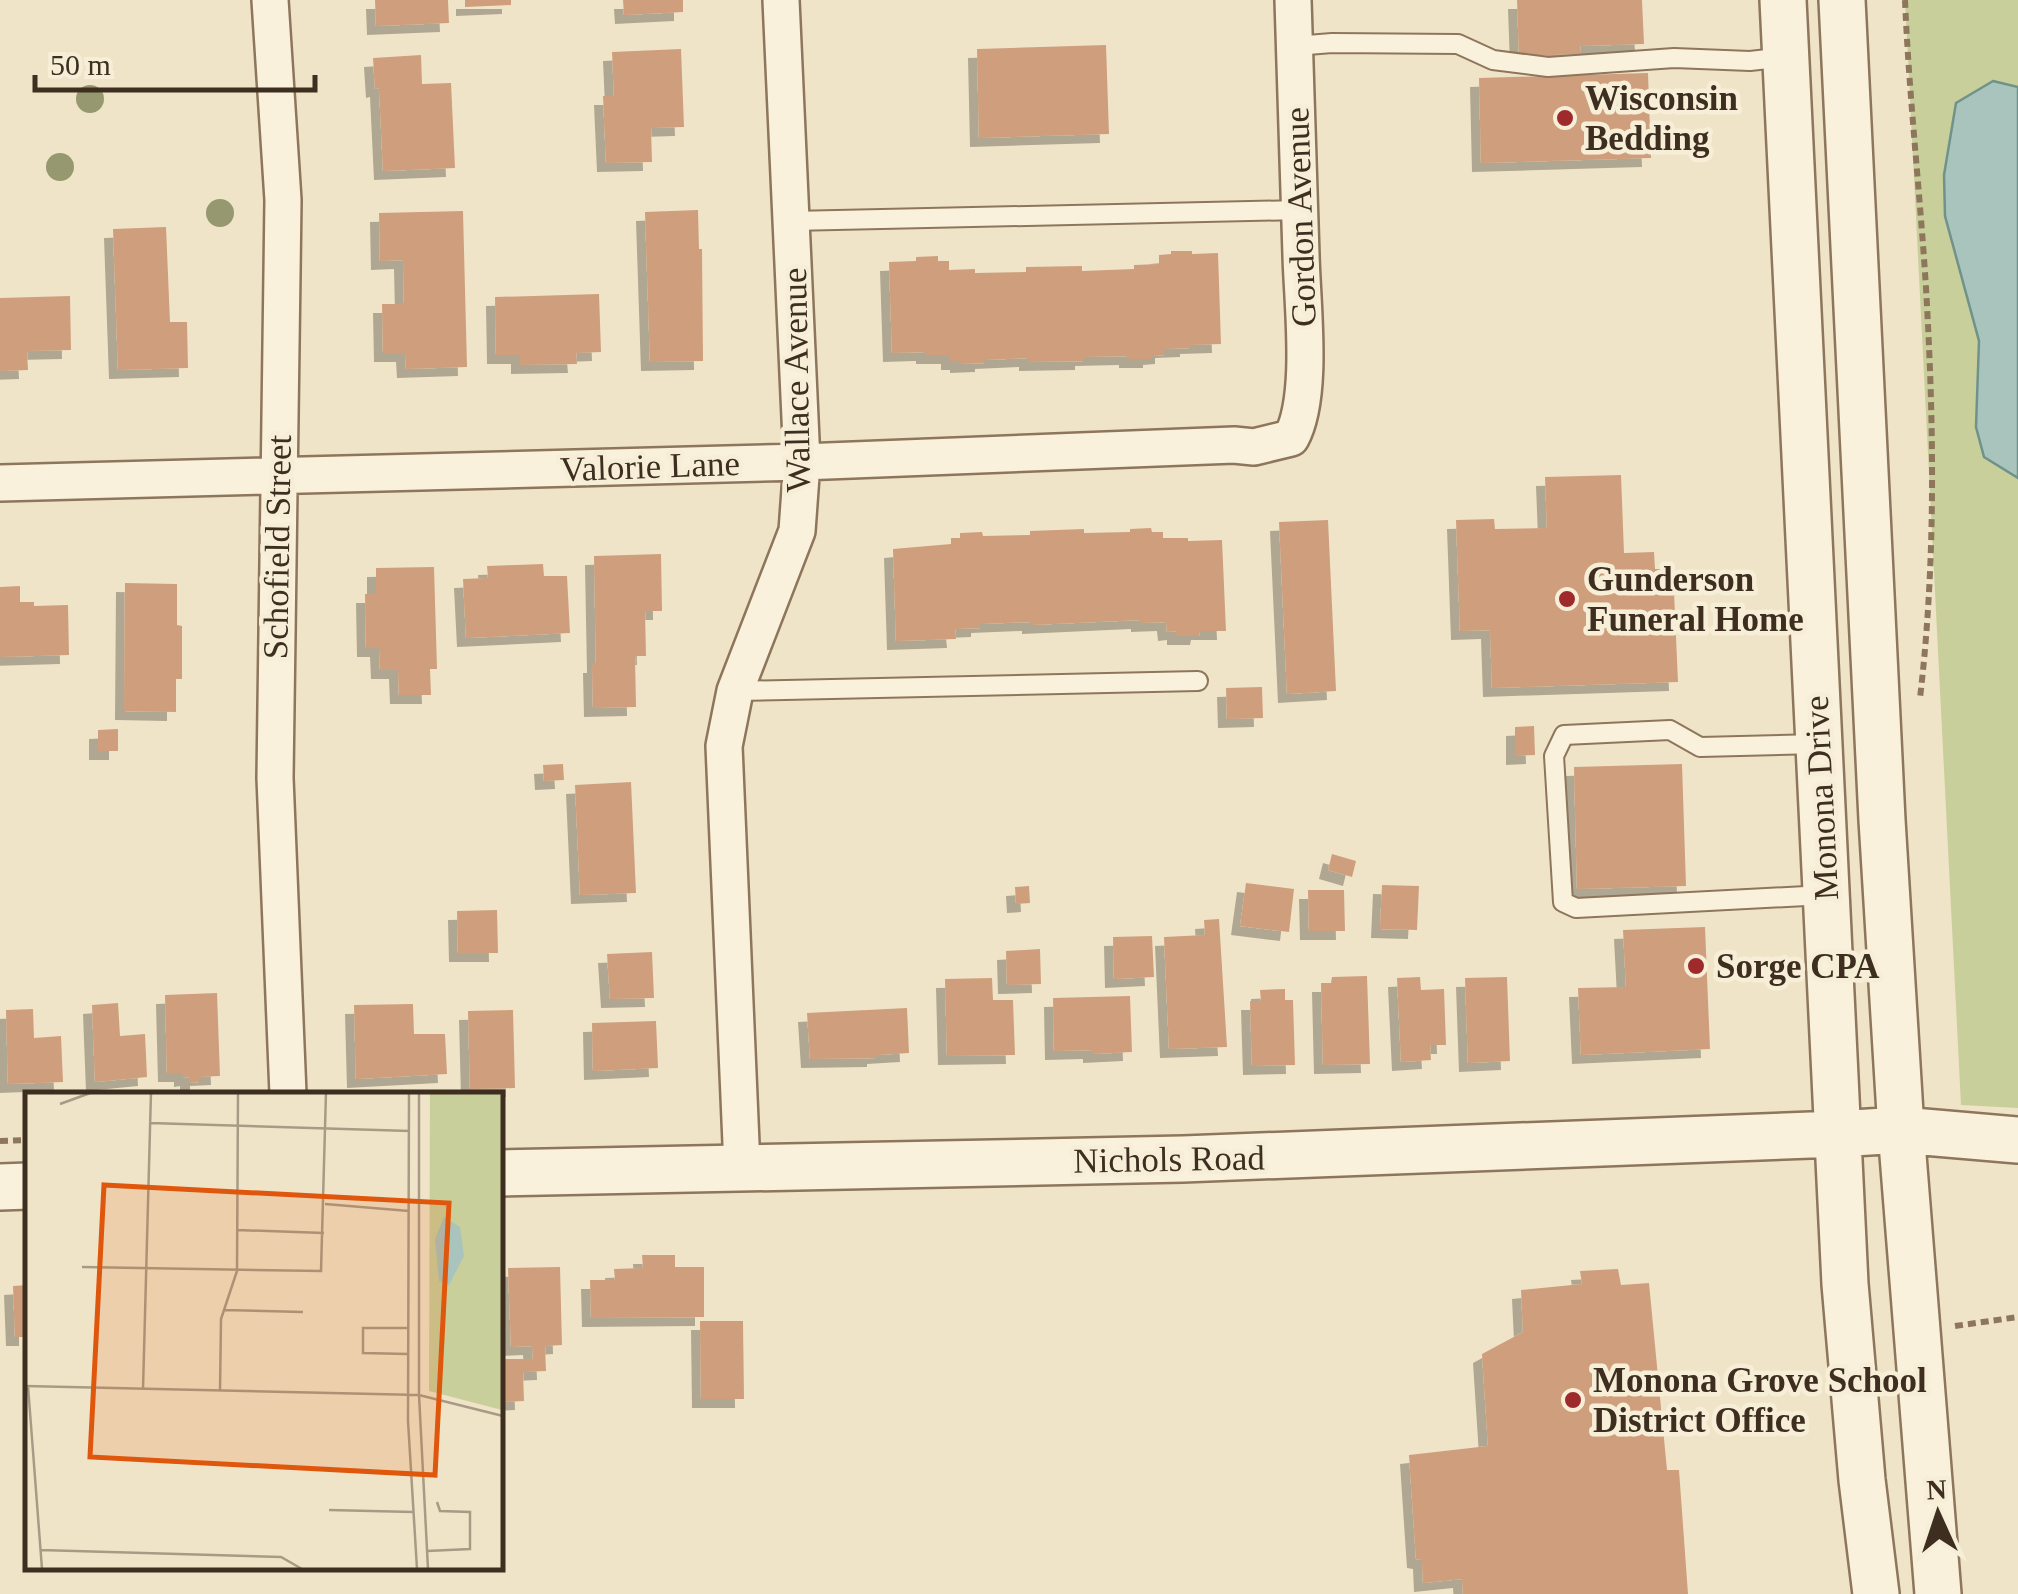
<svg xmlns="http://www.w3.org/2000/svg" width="2018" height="1594" font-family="Georgia,serif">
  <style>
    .green { fill: #c9cf9b }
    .water { fill: #a9c4bc; stroke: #6f938a; stroke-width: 2.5 }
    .building { fill: #cf9f7d; filter: url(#shadow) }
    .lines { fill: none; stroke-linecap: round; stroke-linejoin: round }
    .service-casing { stroke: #8d765c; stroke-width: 22 }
    .minor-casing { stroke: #8d765c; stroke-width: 40 }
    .tertiary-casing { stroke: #8d765c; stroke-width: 50 }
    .path { stroke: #8d765c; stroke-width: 6; stroke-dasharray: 8 5; stroke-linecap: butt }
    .service { stroke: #faf1dc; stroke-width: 18 }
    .minor { stroke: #faf1dc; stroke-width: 35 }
    .tertiary { stroke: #faf1dc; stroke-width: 45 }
    .tree { fill: #96986f }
    .poi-dot { fill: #9e2a2b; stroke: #f7eed8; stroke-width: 4 }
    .labels { text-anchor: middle; stroke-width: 9; stroke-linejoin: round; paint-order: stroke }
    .poi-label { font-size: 35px; font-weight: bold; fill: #3d2e20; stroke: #f7eed8; text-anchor: start }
    .street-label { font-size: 35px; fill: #3d2e20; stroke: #f7eed8 }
    .inset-road { fill: none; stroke: #a89b85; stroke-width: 2.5 }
    .view { fill: #df570d; fill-opacity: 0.15; stroke: #df570d; stroke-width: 5 }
    .inset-edge { fill: none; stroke: #3d2e20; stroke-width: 5 }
  </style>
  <defs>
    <filter id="shadow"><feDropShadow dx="-9" dy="9" stdDeviation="0" flood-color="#0004"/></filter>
  </defs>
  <rect width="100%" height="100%" fill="#f0e4c8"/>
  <path class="green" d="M1905,0H2018V1108L1961,1105Z"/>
  <path class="water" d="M1993,81L2018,87V478L1984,457L1976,427L1979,341L1945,216L1944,175L1956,103Z"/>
  <path class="building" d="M375,0H448L449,23L376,26Z
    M465,0H511V5L465,7Z
    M623,0H683V12L624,15Z
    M1517,0H1642L1644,44L1580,46L1581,54L1519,56Z
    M1106,45L1109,134L979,138L977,49Z
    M681,49L684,127L651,128L652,162L606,163L603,96H614L612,52Z
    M421,55L422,84L451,83L455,168L383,171L379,88L375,89L373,58Z
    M1648,73L1651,158L1481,163L1479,78Z
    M698,210L699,249H702L703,361L650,362L645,212Z
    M463,211L467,367L406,369L405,353H383L382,304H404L403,260L380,261L379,213Z
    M166,227L170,322H187L188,368L118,370L113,229Z
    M1171,251H1192V254L1218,253L1221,344L1189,345V348L1164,349V355L1152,356V359H1128V356L1084,357V361L1028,362V358L984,360V363L959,364V361H950V355H925V352L892,353L889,262L916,261V257L938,256V261H949V270L975,269V273L1026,272V267L1082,266V271L1134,269V265L1159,264V255L1171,254Z
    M599,294L601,352L576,353L577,364L520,365V355H496L495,297Z
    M70,296L71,350L27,351L28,370L0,371V298Z
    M1621,475L1624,553L1654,552L1655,569H1673L1678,682L1492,688L1490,630L1460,631L1456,520L1494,519L1495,529L1547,528L1545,477Z
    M1328,520L1336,691L1287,694L1279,522Z
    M1151,528L1152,532H1163V538H1188V541L1222,540L1226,631H1200L1199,636H1176V631L1167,632L1166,622L1140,623V620L1031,625V622L980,624V628L955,629L956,639L896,641L893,549L951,544V538H960V533L982,532L983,536L1030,535V531L1084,529V533L1130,532V529Z
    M661,554L662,611H645L646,656H635L636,707L593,708L592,664H596L594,556Z
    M543,564L544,576H567L570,633L466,638L463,579L488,578L487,566Z
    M434,567L437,669H430L431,695H399L398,670H380L379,648H366L365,594H376V568Z
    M125,583L177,584V625L182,626V679H176V712L124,711Z
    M20,586V602H34V606L68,605L69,655L0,657V587Z
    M1262,687L1263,718L1227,719L1226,688Z
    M1534,726L1535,755L1515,756V727Z
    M118,729V751H98V730Z
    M563,764L564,780L544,781L543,765Z
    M1682,764L1686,886L1577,889L1574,767Z
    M631,782L636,893L580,895L575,785Z
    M1332,854L1356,861L1352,877L1328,870Z
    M1246,883L1294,889L1289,932L1240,926Z
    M1382,885L1419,886L1417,930L1380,929Z
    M1029,886L1030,903L1016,904L1015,887Z
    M1308,890H1344L1345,931H1309Z
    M497,910L498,953H458L457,911Z
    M1219,919L1227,1047L1169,1049L1164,937L1205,935L1204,920Z
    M1705,927L1710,1049L1581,1055L1578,988L1626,987L1623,930Z
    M1152,936L1154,977L1114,979L1113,937Z
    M1040,949L1041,984L1007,985L1006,951Z
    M652,952L654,998L610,999L607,954Z
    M1367,976L1370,1064L1323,1065L1321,983H1331L1332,977Z
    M1420,977L1421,990L1444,989L1446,1045H1430L1431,1060L1401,1062L1397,978Z
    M1507,977L1510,1061L1468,1063L1465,978Z
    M992,978L993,1000H1013L1015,1055L947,1056L945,979Z
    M1285,989V1000H1293L1295,1065L1252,1066L1250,1001H1261L1260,990Z
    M217,993L220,1076L199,1077V1082L189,1083V1077L183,1078V1073H167L165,995Z
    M1130,996L1132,1052L1092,1054V1050L1054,1051L1053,998Z
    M118,1003L120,1036L145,1034L147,1077L95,1082L92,1005Z
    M413,1004L414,1034H445L447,1074L356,1079L354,1005Z
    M907,1008L909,1053L876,1055V1058L810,1059L807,1013Z
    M33,1009L34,1038L61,1036L63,1082L8,1084L6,1010Z
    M513,1010L515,1088L470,1089L468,1011Z
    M656,1021L658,1068L593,1071L592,1023Z
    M642,1255H675V1267H704V1317L591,1318L590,1280H615L614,1269L643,1268Z
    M560,1267L562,1345L545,1346L546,1371L523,1372L524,1401L500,1402V1359H533L532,1346L511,1347L508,1268Z
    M1618,1269L1621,1285L1649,1283L1667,1470H1679L1688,1594H1463L1462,1579L1423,1583L1422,1560L1416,1559L1409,1455L1488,1446L1482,1354L1523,1332L1521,1290L1582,1284L1580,1271Z
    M28,1285V1337H15L13,1286Z
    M700,1321H743L744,1399H701Z"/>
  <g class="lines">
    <g class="service-casing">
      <path id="service" d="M1295,46L1332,43L1458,44L1493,60L1548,67L1674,58L1750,61L1785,57
        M791,221L1300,210
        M735,691L1198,681
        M1818,744L1700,747L1670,730L1564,735L1554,756L1563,902L1576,908L1825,895"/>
    </g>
    <g class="minor-casing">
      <path id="minor" d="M270,0L283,200L275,778L288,1094
        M0,483L802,462L1234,445L1254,447L1291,438C1314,397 1302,302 1301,255C1298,170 1296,85 1293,0
        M742,1167L724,746L735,691L797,531L802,462L781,0"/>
    </g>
    <g class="tertiary-casing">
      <path id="tertiary" d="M1783,0L1845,1284L1862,1480L1876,1594
        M1842,0L1882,820L1901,1130L1938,1594
        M500,1173L1183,1159L1837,1134L1901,1130L2018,1140
        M0,1187L28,1186"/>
    </g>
    <path class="path" d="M1905,0C1909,96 1920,192 1926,288C1934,424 1936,562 1920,698
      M0,1141L28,1140
      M1955,1326L2018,1317"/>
    <use href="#service" class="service"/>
    <use href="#minor" class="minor"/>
    <use href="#tertiary" class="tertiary"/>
  </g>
  <g class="tree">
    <circle cx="90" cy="99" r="14"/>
    <circle cx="60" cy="167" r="14"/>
    <circle cx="220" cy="213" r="14"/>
  </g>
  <g class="poi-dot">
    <circle cx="1565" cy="118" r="10"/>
    <circle cx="1567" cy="599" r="10"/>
    <circle cx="1696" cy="966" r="10"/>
    <circle cx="1573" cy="1400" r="10"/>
  </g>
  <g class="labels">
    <g class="poi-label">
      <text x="1585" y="110">Wisconsin<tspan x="1585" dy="40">Bedding</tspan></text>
      <text x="1587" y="591">Gunderson<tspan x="1587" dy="40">Funeral Home</tspan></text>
      <text x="1716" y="978">Sorge CPA</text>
      <text x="1593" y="1392">Monona Grove School<tspan x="1593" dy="40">District Office</tspan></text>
    </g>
    <g class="street-label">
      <text transform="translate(1300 217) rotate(-92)" y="12">Gordon Avenue</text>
      <text transform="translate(796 380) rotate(-91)" y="12">Wallace Avenue</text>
      <text transform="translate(650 466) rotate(-2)" y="12">Valorie Lane</text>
      <text transform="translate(277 547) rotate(-89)" y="12">Schofield Street</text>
      <text transform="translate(1821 798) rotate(-93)" y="12">Monona Drive</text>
      <text transform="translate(1169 1159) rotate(-1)" y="12">Nichols Road</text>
    </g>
  </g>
  <g transform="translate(25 1092)">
    <rect width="478" height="478" fill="#f0e4c8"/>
    <path d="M405,0H477V318L404,299Z" fill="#c9cf9b"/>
    <path d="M419,125L435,135L439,164L424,193L414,189L410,147Z" fill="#a9c4bc"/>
    <path class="inset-road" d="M384,0L383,329L392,477M394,0V303L403,477M35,12L68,0M125,31L385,39M300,112L384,119M212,138L299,141M57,175L296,179L301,0M199,218L278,220M383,262L338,261V236H383M0,294L394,303L478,324M3,294L17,477M118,297L126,0M195,299L196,227L212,179L213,0M304,418L388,420M15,458L256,465L277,477M402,459L445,457V420L415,419L412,410"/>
    <path class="view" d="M79,93L424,111L410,383L65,365Z"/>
    <rect width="478" height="478" class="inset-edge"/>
  </g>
  <g transform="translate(1938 1514) rotate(357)" stroke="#f7eed8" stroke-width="8" paint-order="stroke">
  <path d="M0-8L18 38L0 25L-18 38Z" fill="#3d2e20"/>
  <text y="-15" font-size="28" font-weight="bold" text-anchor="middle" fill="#3d2e20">N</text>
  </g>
  <path d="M35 75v15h280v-15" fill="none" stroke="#3d2e20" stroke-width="5"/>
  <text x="50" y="75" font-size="30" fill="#3d2e20" stroke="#f7eed8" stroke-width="8" paint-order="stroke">50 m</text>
</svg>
